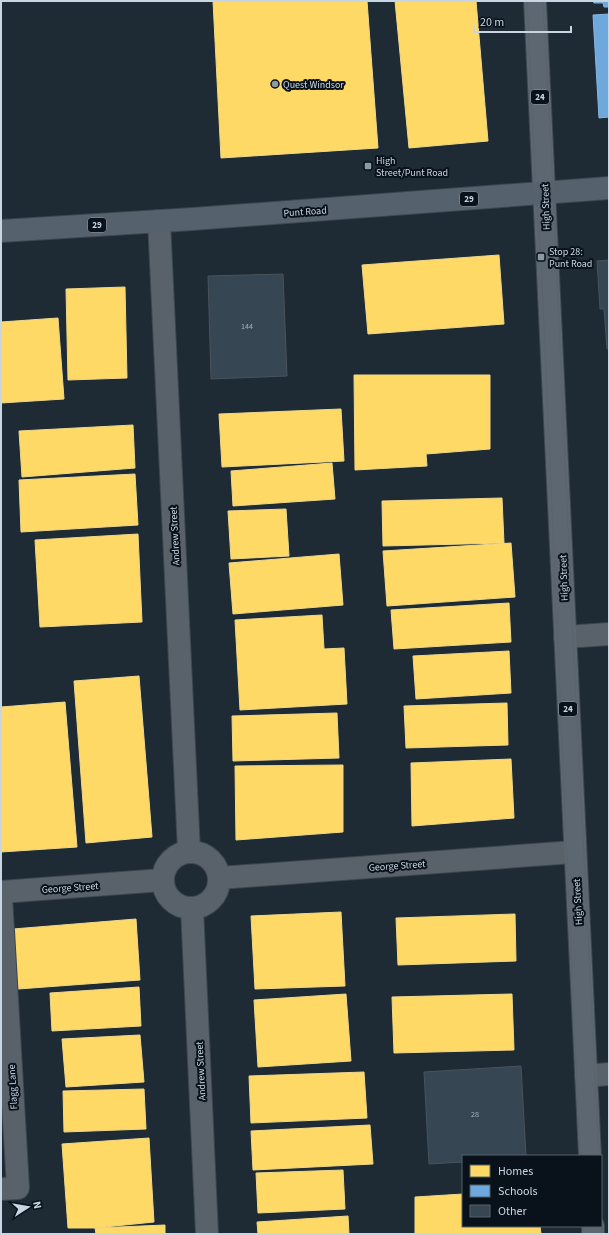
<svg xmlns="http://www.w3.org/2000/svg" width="610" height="1235" font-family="'Source Sans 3',sans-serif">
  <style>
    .homes { fill: #ffd966; stroke: #eed88c }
    .schools { fill: #6fa8dc; stroke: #8ab6de }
    .building { fill: #364653; stroke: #49535c }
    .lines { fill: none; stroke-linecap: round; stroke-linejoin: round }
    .minor-casing { stroke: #3c464f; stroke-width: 24 }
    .major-casing { stroke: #3c464f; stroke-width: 24 }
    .highway-casing { stroke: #3c464f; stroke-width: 24 }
    .minor { stroke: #59626a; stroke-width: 22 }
    .major { stroke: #5d6771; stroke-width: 22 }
    .highway { stroke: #55616d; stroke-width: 22 }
    .tram { stroke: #5a646b; stroke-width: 1 }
    .poi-dot { fill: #8c9aa6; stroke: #09121b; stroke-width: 1.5 }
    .labels { text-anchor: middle; stroke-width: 4; stroke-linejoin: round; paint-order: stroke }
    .number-label { font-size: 8px; fill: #a4b2bf }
    .shield { fill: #09121b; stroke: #8f9ba7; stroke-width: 1 }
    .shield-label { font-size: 9px; font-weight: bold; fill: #c8d6e3 }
    .poi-label { font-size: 10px; fill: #c8d6e3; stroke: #09121b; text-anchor: start }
    .street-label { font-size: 10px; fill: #c8d6e3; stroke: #09121b }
  </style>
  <rect width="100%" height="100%" fill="#1e2a34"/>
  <path class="homes" d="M213,1H367L378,148L221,158Z
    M395,1H476L488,141L409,148Z
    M499,255L504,324L368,334L362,265Z
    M125,287L127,378L68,380L66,289Z
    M58,318L64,399L1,403V322Z
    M354,375H490V449L426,454L427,466L355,470Z
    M341,409L344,461L222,467L219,414Z
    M133,425L135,468L22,477L19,431Z
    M332,463L335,499L233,506L231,471Z
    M135,474L138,525L21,532L19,480Z
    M502,498L504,543L383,546L382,501Z
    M286,509L289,556L231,559L228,511Z
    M138,534L142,622L40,627L35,540Z
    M511,543L515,597L387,606L383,551Z
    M339,554L343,605L233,614L229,563Z
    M509,603L511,642L394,649L391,610Z
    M322,615L324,649L344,648L347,704L240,710L235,620Z
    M509,651L511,693L416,699L413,656Z
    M139,676L152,837L86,843L74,681Z
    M65,702L77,847L1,852V707Z
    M507,703L508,745L406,748L404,706Z
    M337,713L339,758L233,761L232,716Z
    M511,759L514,818L412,826L411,763Z
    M343,765V832L236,840L235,766Z
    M341,912L345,986L255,989L251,916Z
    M515,914L516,961L398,965L396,918Z
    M136,919L140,980L18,989L13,929Z
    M139,987L141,1026L52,1031L50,993Z
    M346,994L351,1061L258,1067L254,1000Z
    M512,994L514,1050L394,1053L392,997Z
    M140,1035L144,1082L66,1087L62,1039Z
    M364,1072L367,1118L251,1123L249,1076Z
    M144,1089L146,1129L64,1132L63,1091Z
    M370,1125L373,1164L253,1170L251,1131Z
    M149,1138L154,1222L95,1228H68L62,1144Z
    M343,1170L345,1209L258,1213L256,1173Z
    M463,1194V1226H540L541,1234H415V1197Z
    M348,1216L349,1234H258L257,1222Z
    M165,1225V1234H96L95,1228Z"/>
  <path class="schools" d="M593,1H609V7H604L603,3H594Z
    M609,14V117L599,118L593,15Z"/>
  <path class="building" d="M609,260V349H607L604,309H600L597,261Z
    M283,274L287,376L211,379L208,276Z
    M521,1066L526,1156H463V1162L429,1164L424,1072Z"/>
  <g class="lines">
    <g class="minor-casing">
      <path id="minor" d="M159,221L189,851
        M565,637L609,634
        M163 880a28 28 0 1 1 56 0a28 28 0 1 1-56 0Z
        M219,878L574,852
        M1,892L162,880
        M1,897L18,1188L1,1189
        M192,908L207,1234
        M586,1076L609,1074"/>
    </g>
    <g class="major-casing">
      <path id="major" d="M535,1L590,1156
        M593,1226V1234"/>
    </g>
    <g class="highway-casing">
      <path id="highway" d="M1,231L193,219L609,188"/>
    </g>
    <use href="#minor" class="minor"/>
    <use href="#major" class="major"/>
    <use href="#highway" class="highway"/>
    <path class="tram" d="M527,1L536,194L541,257L580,1156
      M543,1L551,145L573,637L599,1156
      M601,1207L602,1234
      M583,1226L584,1234"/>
  </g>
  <g class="poi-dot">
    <circle cx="275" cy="84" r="4"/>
    <rect x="364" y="162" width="8" height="8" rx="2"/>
    <rect x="537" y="253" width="8" height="8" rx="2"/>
  </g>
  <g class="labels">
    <g class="number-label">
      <text x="247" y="329">144</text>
      <text x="475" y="1117">28</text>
    </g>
    <g class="shield">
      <rect x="531" y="90" width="18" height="14" rx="3"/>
      <rect x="460" y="192" width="18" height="14" rx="3"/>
      <rect x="88" y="218" width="18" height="14" rx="3"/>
      <rect x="559" y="702" width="18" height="14" rx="3"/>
    </g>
    <g class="shield-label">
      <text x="540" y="100">24</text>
      <text x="469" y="202">29</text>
      <text x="97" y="228">29</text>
      <text x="568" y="712">24</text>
    </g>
    <g class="poi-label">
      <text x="283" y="88">Quest Windsor</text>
      <text x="376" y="164">High<tspan x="376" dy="12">Street/Punt Road</tspan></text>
      <text x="549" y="255">Stop 28:<tspan x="549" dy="12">Punt Road</tspan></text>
    </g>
    <g class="street-label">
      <text transform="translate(545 207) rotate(-92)" y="4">High Street</text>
      <text transform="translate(305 211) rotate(-4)" y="4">Punt Road</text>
      <text transform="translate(174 536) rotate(-93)" y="4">Andrew Street</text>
      <text transform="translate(563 578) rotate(-92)" y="4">High Street</text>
      <text transform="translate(397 865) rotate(-4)" y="4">George Street</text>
      <text transform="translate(70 887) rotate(-4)" y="4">George Street</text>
      <text transform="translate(577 902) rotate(-93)" y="4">High Street</text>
      <text transform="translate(200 1071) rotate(-93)" y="4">Andrew Street</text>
      <text transform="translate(12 1087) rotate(-93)" y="4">Flagg Lane</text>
    </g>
  </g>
  <rect width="610" height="1235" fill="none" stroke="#c8d6e3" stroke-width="4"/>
  <rect x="462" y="1155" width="140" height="72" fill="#09121b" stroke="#55606b"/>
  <rect x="470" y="1165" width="20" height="12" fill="#ffd966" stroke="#55606b"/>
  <text x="498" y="1175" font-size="12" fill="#c8d6e3">Homes</text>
  <rect x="470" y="1185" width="20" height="12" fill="#6fa8dc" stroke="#55606b"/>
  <text x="498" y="1195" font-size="12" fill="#c8d6e3">Schools</text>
  <rect x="470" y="1205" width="20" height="12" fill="#364653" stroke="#55606b"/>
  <text x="498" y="1215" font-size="12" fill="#c8d6e3">Other</text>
  <g transform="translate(28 1207) rotate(78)" stroke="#09121b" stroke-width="3" paint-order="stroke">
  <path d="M0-3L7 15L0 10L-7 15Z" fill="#c8d6e3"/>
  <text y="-6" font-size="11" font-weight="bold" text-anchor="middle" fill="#c8d6e3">N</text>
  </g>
  <path d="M474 26v6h97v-6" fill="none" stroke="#c8d6e3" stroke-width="2"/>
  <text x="480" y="26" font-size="12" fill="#c8d6e3" stroke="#09121b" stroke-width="3" paint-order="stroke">20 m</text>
</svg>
